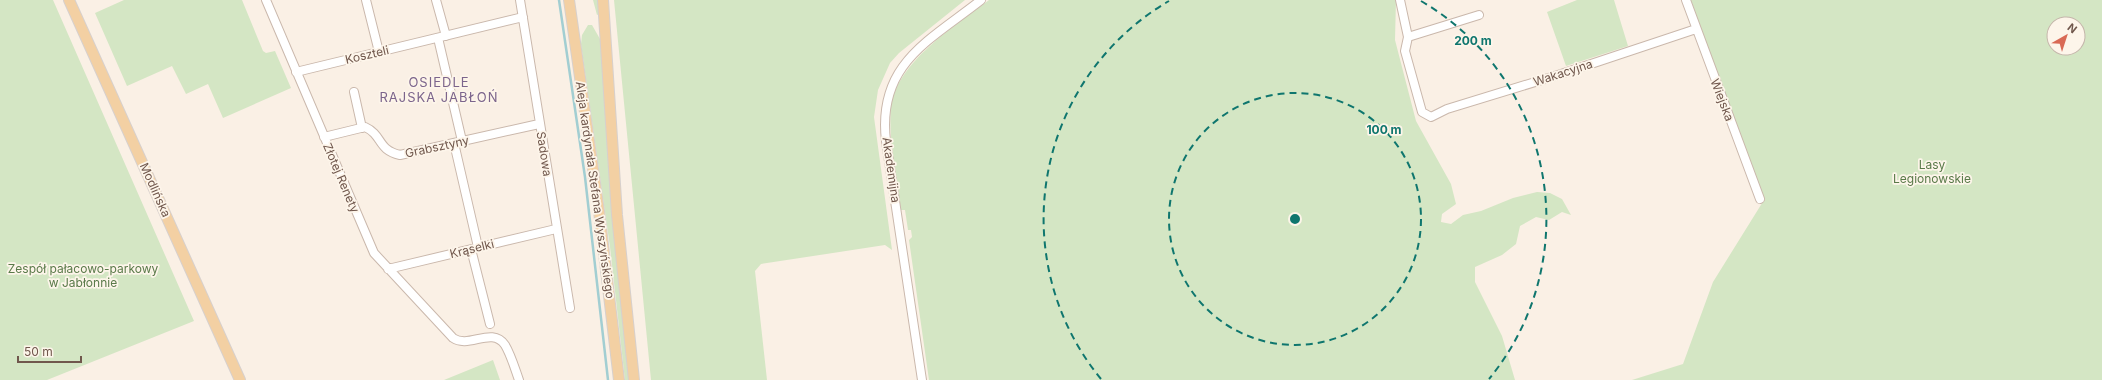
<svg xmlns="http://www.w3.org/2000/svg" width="2102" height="380" font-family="Inter,sans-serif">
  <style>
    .green { fill: #d4e6c4; fill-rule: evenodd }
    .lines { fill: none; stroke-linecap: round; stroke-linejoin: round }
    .stream { stroke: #a2ced2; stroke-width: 2.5 }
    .minor-casing { stroke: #cab8ac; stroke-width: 10 }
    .major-casing { stroke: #d7d0cd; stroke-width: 12 }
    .minor { stroke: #fff; stroke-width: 8 }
    .major { stroke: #f3d0a3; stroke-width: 10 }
    .ring { fill: none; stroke: #0f766e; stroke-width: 2; stroke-dasharray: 7 5 }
    .labels { text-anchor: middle; stroke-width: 3.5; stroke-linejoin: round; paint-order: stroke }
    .street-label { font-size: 12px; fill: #70574c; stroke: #fdf5ea }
    .park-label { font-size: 12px; fill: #5a7a49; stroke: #fdf5ea }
    .neighbourhood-label { font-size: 13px; letter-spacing: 1px; fill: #7c658c; stroke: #fdf5ea }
    .centre { fill: #0f766e; stroke: #fdf5ea; stroke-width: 2 }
    .ring-label { font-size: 12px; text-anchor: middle; font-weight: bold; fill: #0f766e; stroke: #fdf5ea; stroke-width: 3.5; stroke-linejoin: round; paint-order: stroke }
  </style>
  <rect width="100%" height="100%" fill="#faf0e5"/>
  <path class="green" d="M0,0H53L194,321L47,380H0Z
    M124,0H242L263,51L266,53L275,51L291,88L223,118L208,84L186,94L172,66L127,86L95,13Z
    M593,0H598L599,14L597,15Z
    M614,0H965L899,53L890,63L878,90L874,117L892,250L885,245L761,264L755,271L767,380H651Z
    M989,0H1396L1395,40L1416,121L1451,184L1456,204L1442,214L1441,222L1451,224L1463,215L1481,211L1513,198L1537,192L1550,193L1562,199L1571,215L1562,212L1549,220L1536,217L1520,226L1516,244L1502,255L1475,267V282L1502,336L1515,380H929L909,240L912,237L911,230H908L905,210H901C897,177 888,141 891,107C896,63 955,26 989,0Z
    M1577,0H1614L1628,46L1566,66L1547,12Z
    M1691,0H2102V380H1632L1683,364L1713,282L1764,200L1731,115ZM2054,24H2078V48H2054Z
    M588,25H592L600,39L617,245L631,380H625L610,247L581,44L582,35Z
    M493,360L500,380H444Z"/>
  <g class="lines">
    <path class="stream" d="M559,0L585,177L608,380"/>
    <g class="minor-casing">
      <path id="minor" d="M266,0L374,253L453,338C469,349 492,326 505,345C511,355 515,369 519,380
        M366,0L379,52
        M436,0L446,36
        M520,0L570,308
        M1400,0L1408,37L1405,51L1422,112L1431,117L1447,109L1558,75L1696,29
        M1686,0L1760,199
        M1408,37L1479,15
        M438,38L462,141
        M296,72L523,17
        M354,92L362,128
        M324,137L365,127C383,135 377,150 400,155L539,124
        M454,143L478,247
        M471,249L490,324
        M388,269L556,229
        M922,380L886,141C877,64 929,41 981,0"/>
    </g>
    <g class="major-casing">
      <path id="major" d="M69,0L240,380
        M569,0L599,211L619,380
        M603,0L617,215L634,380"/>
    </g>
    <use href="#minor" class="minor"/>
    <use href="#major" class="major"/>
  </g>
  <g class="ring">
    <circle cx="1295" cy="219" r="126"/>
    <path d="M1101 379A252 252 0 0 1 1169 1M1421 1A252 252 0 0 1 1489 379"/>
  </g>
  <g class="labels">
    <g class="street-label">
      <text transform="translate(367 55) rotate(-13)" y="4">Koszteli</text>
      <text transform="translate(1563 73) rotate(-18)" y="4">Wakacyjna</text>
      <text transform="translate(1722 100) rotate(69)" y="4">Wiejska</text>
      <text transform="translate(437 147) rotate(-12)" y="4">Grabsztyny</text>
      <text transform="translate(544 154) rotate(81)" y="4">Sadowa</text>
      <text transform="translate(891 170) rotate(82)" y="4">Akademijna</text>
      <text transform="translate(341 178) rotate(67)" y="4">Złotej Renety</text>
      <text transform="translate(155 190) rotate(66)" y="4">Modlińska</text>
      <text transform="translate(595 190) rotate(82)" y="4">Aleja kardynała Stefana Wyszyńskiego</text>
      <text transform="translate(472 249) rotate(-14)" y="4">Krąselki</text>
    </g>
    <g class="park-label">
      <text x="1932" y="169">Lasy<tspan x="1932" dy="14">Legionowskie</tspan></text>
      <text x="83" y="273">Zespół pałacowo-parkowy<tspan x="83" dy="14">w Jabłonnie</tspan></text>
    </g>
    <g class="neighbourhood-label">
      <text x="439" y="87">OSIEDLE<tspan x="439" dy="15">RAJSKA JABŁOŃ</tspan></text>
    </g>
  </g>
  <circle cx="1295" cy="219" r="6" class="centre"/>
  <g class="ring-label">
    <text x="1473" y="45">200 m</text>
    <text x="1384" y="134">100 m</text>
  </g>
  <g transform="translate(2066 36) rotate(39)"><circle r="19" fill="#fdf5ea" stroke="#c5b6ab"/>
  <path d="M0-3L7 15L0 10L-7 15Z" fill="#d96a55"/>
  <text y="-6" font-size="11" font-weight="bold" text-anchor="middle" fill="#70574c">N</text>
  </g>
  <path d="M18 356v6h63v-6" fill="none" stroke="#70574c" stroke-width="2"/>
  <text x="24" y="356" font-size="12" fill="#70574c" stroke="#fdf5ea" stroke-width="3" paint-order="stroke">50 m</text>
</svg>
